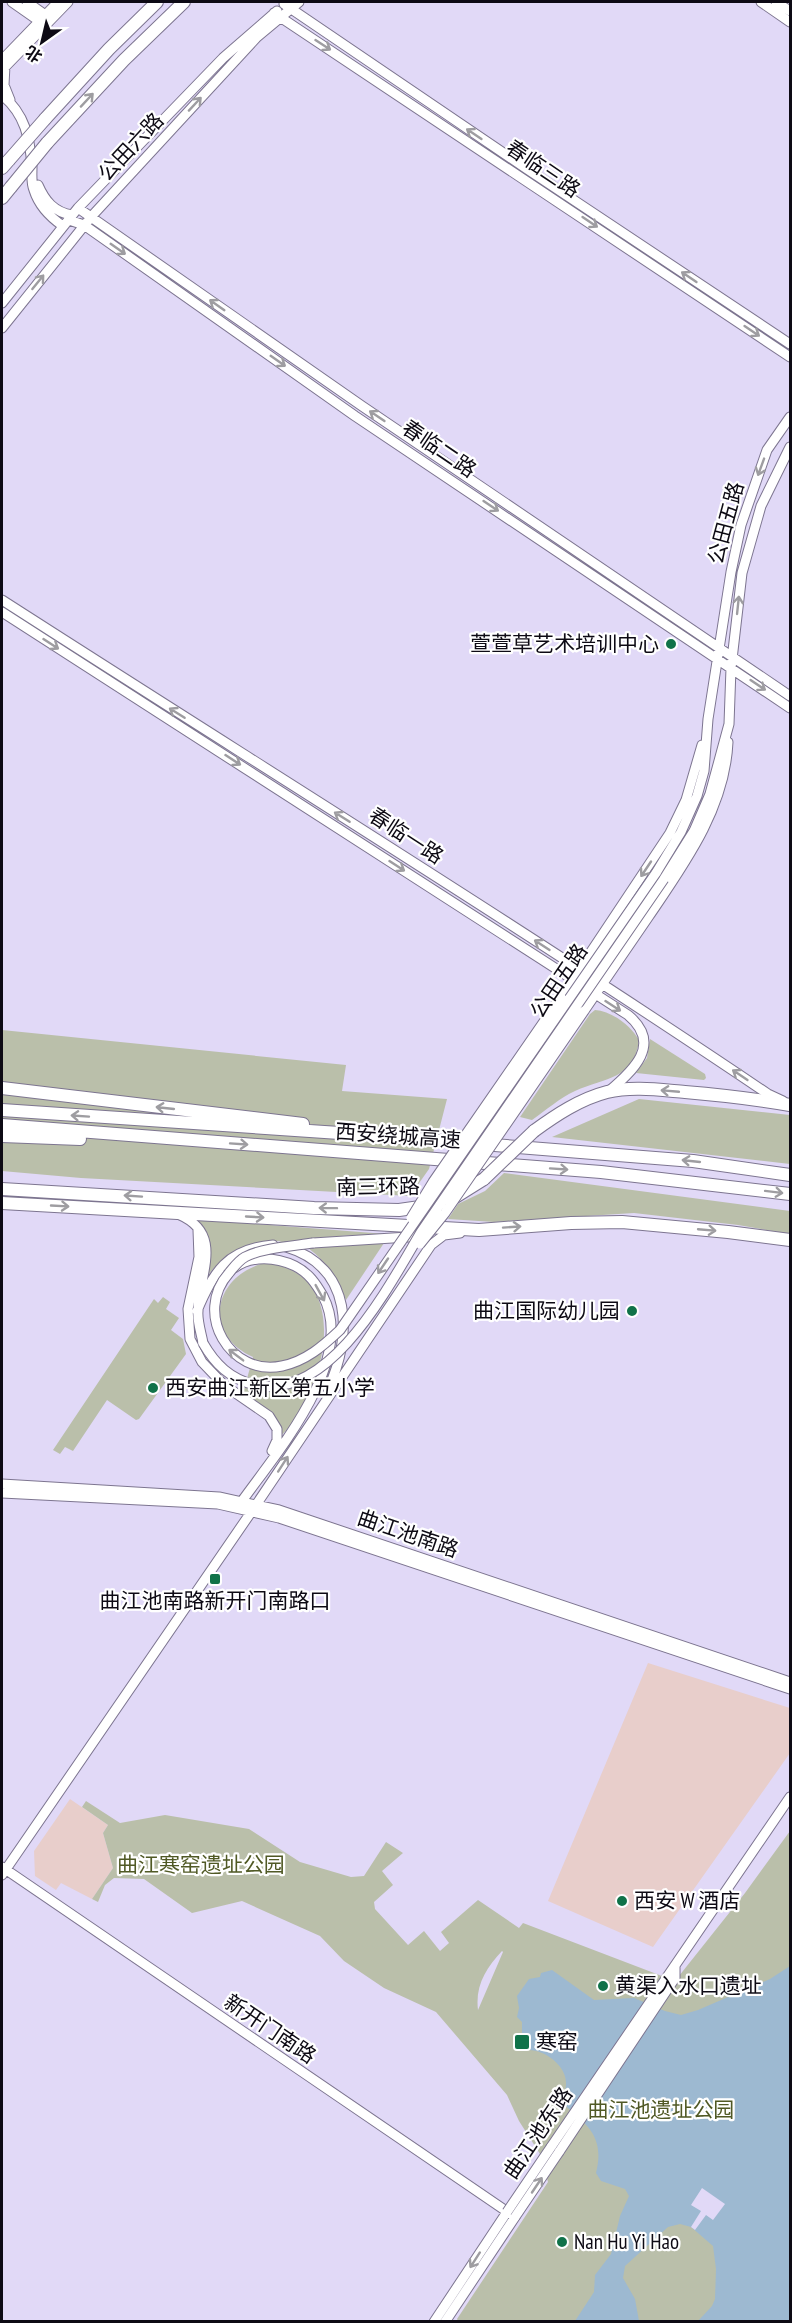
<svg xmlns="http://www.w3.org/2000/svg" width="792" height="2323" font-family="'PT Sans Narrow','Noto Sans SC',sans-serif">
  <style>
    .commercial { fill: #e8cecb }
    .green { fill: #babfaa; fill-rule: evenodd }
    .water { fill: #9db9d1 }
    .pier { fill: #e1d9f7 }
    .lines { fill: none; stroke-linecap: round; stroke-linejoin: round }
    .secondary-casing { stroke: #7d7590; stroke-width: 11 }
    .highway-casing { stroke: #7d7590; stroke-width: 14 }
    .secondary { stroke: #fff; stroke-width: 9 }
    .highway { stroke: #fff; stroke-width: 12 }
    .secondary-bridge-casing { stroke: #7d7590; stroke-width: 11; stroke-linecap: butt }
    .highway-bridge-casing { stroke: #7d7590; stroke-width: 14; stroke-linecap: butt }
    .secondary-bridge { stroke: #fff; stroke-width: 9 }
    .highway-bridge { stroke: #fff; stroke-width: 12 }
    .oneway { stroke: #9e9da1 }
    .poi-dot { fill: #107249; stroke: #fff; stroke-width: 2 }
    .labels { text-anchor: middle; stroke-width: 4.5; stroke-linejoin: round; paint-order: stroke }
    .street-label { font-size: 21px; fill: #0d0a14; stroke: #fff }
    .poi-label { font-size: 21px; fill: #0d0a14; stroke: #fff; text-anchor: start }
    .park-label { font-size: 21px; fill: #505925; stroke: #fff }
  </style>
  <rect width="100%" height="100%" fill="#e1d9f7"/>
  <path class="commercial" d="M648,1663L790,1708V1753L653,1947L548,1901Z
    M70,1799L108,1825L103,1833L113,1868L92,1899L61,1883L56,1890L35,1876L34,1851Z"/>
  <path class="green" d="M595,1010C612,1011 631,1026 639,1040C634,1080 606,1077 575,1091C560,1098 546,1110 532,1120L520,1117L590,1014Z
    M2,1030L346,1065L342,1091L447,1099L429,1169L410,1196L81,1178L2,1171Z
    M650,1039L705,1074L706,1078L704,1080L636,1073L647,1058Z
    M639,1099L790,1115V1164L552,1137Z
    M504,1173L790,1211V1234L738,1225L634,1213L494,1222L448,1219L458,1204L485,1191Z
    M195,1219L386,1234C367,1235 348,1235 330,1237C317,1238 302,1243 289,1243C284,1243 280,1241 275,1241C248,1240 224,1254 208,1275C213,1250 212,1238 195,1219Z
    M384,1243L346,1300C337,1278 328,1263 308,1248Z
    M264,1263C355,1271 327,1389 282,1435L279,1426L243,1393L253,1357C202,1334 213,1277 264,1263Z
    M163,1297L170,1302L166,1309L179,1318L171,1330L183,1339L186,1354L139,1419L136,1420L107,1400L73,1451L65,1447L60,1454L53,1450L154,1299L158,1303Z
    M86,1801L120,1823L165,1815L249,1829L300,1862L351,1877L364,1876L386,1842L403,1853L382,1871L393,1885L374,1902L375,1909L408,1945L424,1931L440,1951L449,1943L441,1932L478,1900L519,1928L523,1923L675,1981L745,1893L790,1831V2321H458L457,2319L548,2182L540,2154L519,2121L507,2095L436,2012L384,1988L344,1961L320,1936L242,1901L192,1913L144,1879L114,1878L105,1885L98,1902L92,1899L113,1868L103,1833L108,1825L82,1807ZM502,1951L503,1952L478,2010C475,1986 486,1968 502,1951Z"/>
  <path class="water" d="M790,1966V2321H698L712,2306L715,2299L716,2269L713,2246L691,2227L680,2224L668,2227L625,2266L623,2278L635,2299L639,2321H575L594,2292L595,2275L611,2254L620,2216L629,2196L625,2189L601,2181L596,2173C605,2137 588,2125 562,2103C563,2097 566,2090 566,2084C567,2066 545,2050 529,2050C521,2041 522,2033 522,2022L517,2017L519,2008L517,1996L529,1979L540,1977L541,1973L552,1970L594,2000L634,1998L665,2011L681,2015L698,2010L770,1979Z"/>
  <path class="pier" d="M702,2188L725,2204L713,2220L706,2215L695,2230L691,2227L701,2211L691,2205Z"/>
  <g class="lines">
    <g class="secondary-casing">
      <path id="secondary" d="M12,2L42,23
        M27,2L48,17
        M761,2L790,22
        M776,2L790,11
        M284,4L527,169L790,344
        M274,13L790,357
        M2,60L58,2
        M5,65L4,85L10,100
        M2,70L68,2
        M2,95C25,114 30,138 32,167C32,175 31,183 34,190C39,206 50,217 63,226
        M38,185C45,201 54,212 72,215
        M78,208L362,406L790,696
        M69,220L84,225L355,416L790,708
        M2,303L78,208L223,58L277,11
        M2,328L91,217L257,37L299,2
        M2,600C257,764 516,924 768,1094L783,1101
        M2,612L628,1015C663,1044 633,1071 608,1092
        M656,873L681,832L697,796L704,771L708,719L731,572L741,525L767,450L790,417
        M664,879L694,831L710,794L729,724L731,668L742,573L761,506L790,447
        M561,997L670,833L686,800L702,745
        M584,1011C606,979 628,947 649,916C685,863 725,808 728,742
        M180,1215C225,1235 198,1276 198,1311C197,1321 201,1332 203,1343
        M198,1230L199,1257L188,1309L190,1339L202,1362L224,1385L269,1416L277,1429V1440L272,1451
        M313,1243L424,1236
        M286,1247C353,1267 353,1336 328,1389
        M234,1268C252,1255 276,1257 295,1266C309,1273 316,1284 323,1296C357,1360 277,1452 242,1501L244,1504
        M197,1311C213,1272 227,1249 273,1245
        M2,1484L219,1497L279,1510L790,1682
        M2,1493L218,1504L279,1518L790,1689
        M2,1867L515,2217L445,2322
        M2,1875L256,1505L431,1245L444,1235L460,1233
        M551,2147L790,1797
        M559,2152L675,1978V1967
        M434,2322L507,2212"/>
    </g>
    <g class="highway-casing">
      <path id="highway" d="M45,119L109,49L157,2
        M47,143L124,60L184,2
        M2,168L9,160
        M2,198L11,187
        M2,1088L303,1124
        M2,1110L369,1135L693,1161L790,1175
        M2,1125L601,1172L790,1194
        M534,1131C556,1115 580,1099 607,1092C632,1086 660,1090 685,1092C721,1095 755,1099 790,1105
        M2,1136L80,1139
        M2,1189L314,1208L399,1210L427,1206
        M452,1199L484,1179
        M2,1203L479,1230L571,1223L622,1222L728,1232L790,1240"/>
    </g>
    <use href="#secondary" class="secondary"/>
    <use href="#highway" class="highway"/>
    <g class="secondary-bridge-casing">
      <path id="secondary-bridge" d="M411,1218L433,1182L561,997
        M313,1243C293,1246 262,1248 245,1257C238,1261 234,1267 229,1273C193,1313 230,1377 282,1366C306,1361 323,1346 340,1330L656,873
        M420,1244L445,1213L584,1011
        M203,1343C215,1364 230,1379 255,1385C330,1401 389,1286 421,1232L664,879
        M507,2212L551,2147
        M515,2217L559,2152"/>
    </g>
    <g class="highway-bridge-casing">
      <path id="highway-bridge" d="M9,160L45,119
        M11,187L47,143
        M484,1179L534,1131"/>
    </g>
    <use href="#secondary-bridge" class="secondary-bridge"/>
    <use href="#highway-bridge" class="highway-bridge"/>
  </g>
  <defs><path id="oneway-shaft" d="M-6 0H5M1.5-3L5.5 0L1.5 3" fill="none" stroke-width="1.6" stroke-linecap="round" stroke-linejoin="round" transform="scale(1.5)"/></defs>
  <g class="oneway">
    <use href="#oneway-shaft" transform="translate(323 45) rotate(33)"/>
    <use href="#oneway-shaft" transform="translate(87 100) rotate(-47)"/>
    <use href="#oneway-shaft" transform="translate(195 104) rotate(-47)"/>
    <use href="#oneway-shaft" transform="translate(474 134) rotate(-146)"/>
    <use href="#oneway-shaft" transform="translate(590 222) rotate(34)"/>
    <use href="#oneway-shaft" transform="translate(118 249) rotate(35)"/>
    <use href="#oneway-shaft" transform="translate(689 277) rotate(-146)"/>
    <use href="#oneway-shaft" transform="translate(38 282) rotate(-51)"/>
    <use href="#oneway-shaft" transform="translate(217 305) rotate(-145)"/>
    <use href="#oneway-shaft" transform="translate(752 331) rotate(34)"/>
    <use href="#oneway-shaft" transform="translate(278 361) rotate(35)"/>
    <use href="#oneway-shaft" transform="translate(377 416) rotate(-146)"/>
    <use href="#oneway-shaft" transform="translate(761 467) rotate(110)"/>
    <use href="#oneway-shaft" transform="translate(491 506) rotate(34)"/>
    <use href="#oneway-shaft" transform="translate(738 605) rotate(-84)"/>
    <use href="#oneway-shaft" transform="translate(51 644) rotate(33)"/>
    <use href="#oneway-shaft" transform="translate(758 685) rotate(34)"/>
    <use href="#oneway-shaft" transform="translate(177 713) rotate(-148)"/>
    <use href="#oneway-shaft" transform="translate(233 760) rotate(33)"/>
    <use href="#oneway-shaft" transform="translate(342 817) rotate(-148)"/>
    <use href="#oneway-shaft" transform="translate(397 866) rotate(33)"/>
    <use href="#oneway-shaft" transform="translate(646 869) rotate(124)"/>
    <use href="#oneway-shaft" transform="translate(542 945) rotate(-147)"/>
    <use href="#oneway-shaft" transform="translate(613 1006) rotate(33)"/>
    <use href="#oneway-shaft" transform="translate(740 1075) rotate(-146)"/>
    <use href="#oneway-shaft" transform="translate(670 1091) rotate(-175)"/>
    <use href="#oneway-shaft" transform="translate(165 1108) rotate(-174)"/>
    <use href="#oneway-shaft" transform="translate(80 1116) rotate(-176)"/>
    <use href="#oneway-shaft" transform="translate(239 1144) rotate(4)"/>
    <use href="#oneway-shaft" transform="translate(691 1161) rotate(-174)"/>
    <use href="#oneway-shaft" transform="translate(559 1169) rotate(4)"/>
    <use href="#oneway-shaft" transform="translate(774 1192) rotate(7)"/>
    <use href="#oneway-shaft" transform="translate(133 1196) rotate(-176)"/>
    <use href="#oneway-shaft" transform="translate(60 1206) rotate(3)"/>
    <use href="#oneway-shaft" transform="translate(328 1208) rotate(-179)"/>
    <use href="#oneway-shaft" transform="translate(255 1217) rotate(3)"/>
    <use href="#oneway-shaft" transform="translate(512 1227) rotate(-4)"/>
    <use href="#oneway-shaft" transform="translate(707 1230) rotate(5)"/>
    <use href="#oneway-shaft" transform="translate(383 1266) rotate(124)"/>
    <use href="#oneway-shaft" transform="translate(320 1293) rotate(61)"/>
    <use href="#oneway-shaft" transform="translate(236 1355) rotate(-143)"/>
    <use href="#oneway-shaft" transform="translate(283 1464) rotate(-57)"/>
    <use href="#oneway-shaft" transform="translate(537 2185) rotate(-56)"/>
    <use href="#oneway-shaft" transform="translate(475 2260) rotate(123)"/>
  </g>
  <g class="poi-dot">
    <circle cx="671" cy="644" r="6"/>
    <circle cx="632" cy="1311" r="6"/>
    <circle cx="153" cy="1388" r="6"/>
    <rect x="209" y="1573" width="12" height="12" rx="3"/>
    <circle cx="622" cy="1901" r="6"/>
    <circle cx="603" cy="1986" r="6"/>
    <rect x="514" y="2034" width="16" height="16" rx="3"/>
    <circle cx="562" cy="2242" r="6"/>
  </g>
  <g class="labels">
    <g class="street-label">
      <text transform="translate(131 147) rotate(-47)" y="7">公田六路</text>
      <text transform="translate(543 169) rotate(34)" y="7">春临三路</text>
      <text transform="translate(439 449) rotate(34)" y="7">春临二路</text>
      <text transform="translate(726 523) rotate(-75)" y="7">公田五路</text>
      <text transform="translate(406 836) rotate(33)" y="7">春临一路</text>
      <text transform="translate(559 981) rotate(-56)" y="7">公田五路</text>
      <text transform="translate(398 1136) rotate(4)" y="7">西安绕城高速</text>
      <text transform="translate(378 1187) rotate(-1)" y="7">南三环路</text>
      <text transform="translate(408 1534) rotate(19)" y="7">曲江池南路</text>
      <text transform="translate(270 2029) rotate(34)" y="7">新开门南路</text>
      <text transform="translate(538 2133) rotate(-56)" y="7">曲江池东路</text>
    </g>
    <g class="poi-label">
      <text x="659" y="651" text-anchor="end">萱萱草艺术培训中心</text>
      <text x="620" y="1318" text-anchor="end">曲江国际幼儿园</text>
      <text x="165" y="1395">西安曲江新区第五小学</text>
      <text x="215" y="1608" text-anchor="middle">曲江池南路新开门南路口</text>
      <text x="634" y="1908">西安 W 酒店</text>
      <text x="615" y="1993">黄渠入水口遗址</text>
      <text x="536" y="2049">寒窑</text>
      <text x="574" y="2249">Nan Hu Yi Hao</text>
    </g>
    <g class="park-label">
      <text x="201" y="1872">曲江寒窑遗址公园</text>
      <text x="661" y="2117">曲江池遗址公园</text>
    </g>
  </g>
  <rect width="792" height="2323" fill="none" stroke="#0d0a14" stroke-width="6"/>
  <g transform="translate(42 42) rotate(214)" stroke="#ffffff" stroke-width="4.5" paint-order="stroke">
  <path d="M0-4.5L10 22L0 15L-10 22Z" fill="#0d0a14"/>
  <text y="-9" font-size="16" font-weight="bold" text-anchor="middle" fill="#0d0a14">北</text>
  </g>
</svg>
